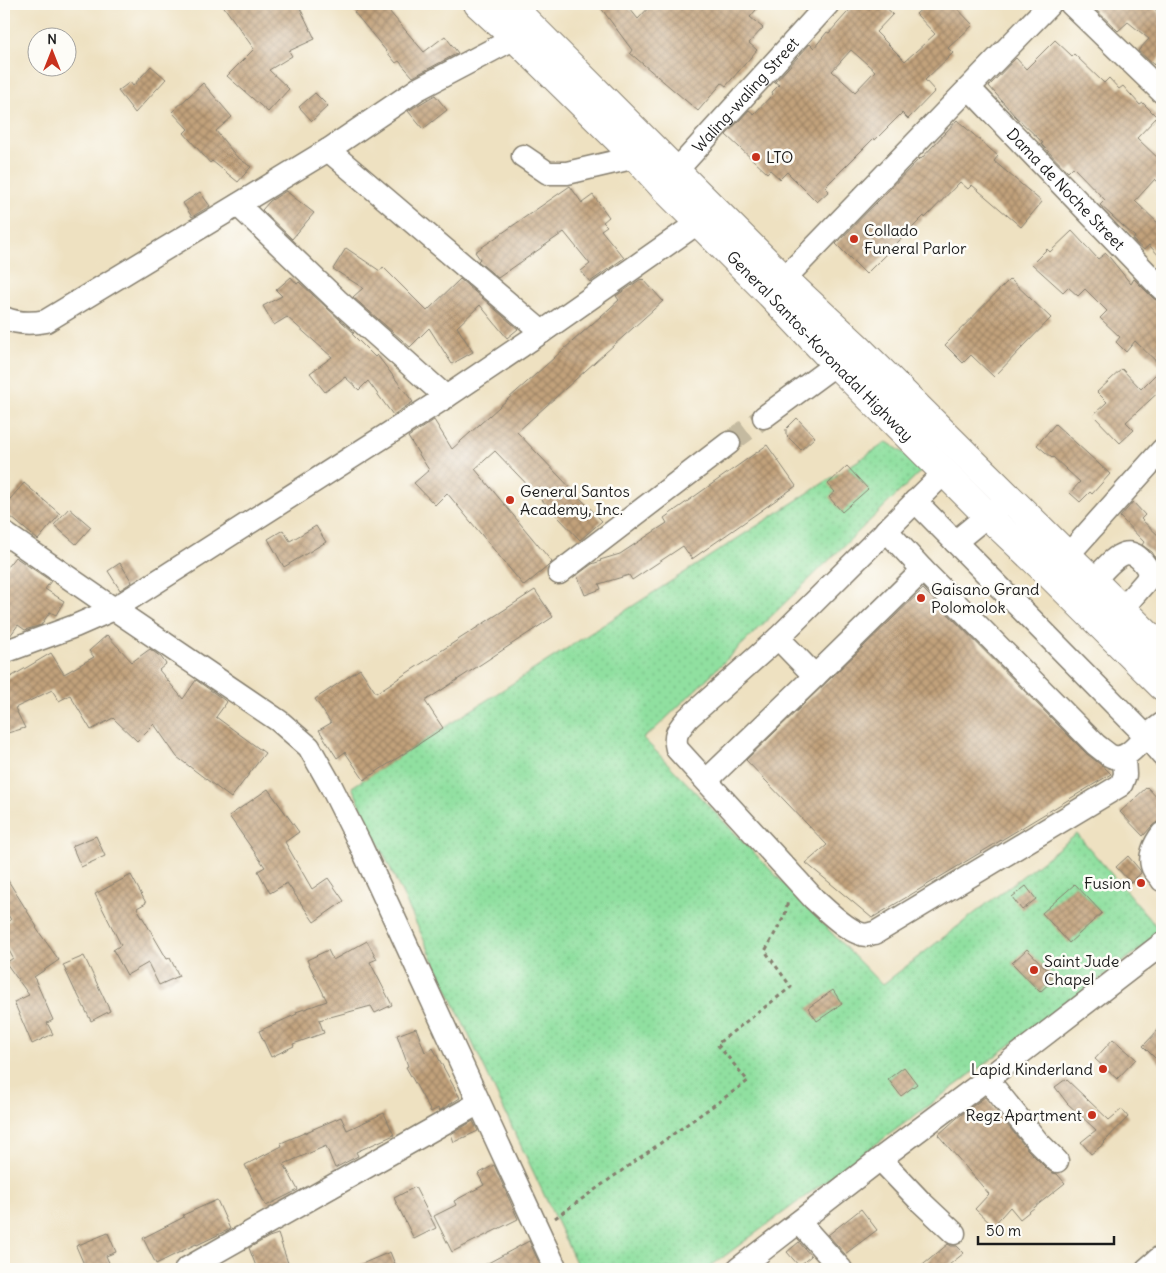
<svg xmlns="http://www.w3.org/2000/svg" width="1166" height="1273" font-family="Delius,sans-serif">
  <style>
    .grass { fill: url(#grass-dots); stroke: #567e5e }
    .building { fill: url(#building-cross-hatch); fill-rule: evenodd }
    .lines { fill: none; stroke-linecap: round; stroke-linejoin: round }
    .minor-tunnel { stroke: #c4baa0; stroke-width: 22; stroke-dasharray: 22 11; stroke-linecap: butt }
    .minor-casing { stroke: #857e6e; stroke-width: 25 }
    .highway-casing { stroke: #857e6e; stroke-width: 30 }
    .path { stroke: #857e6e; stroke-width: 3; stroke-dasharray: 4 4; stroke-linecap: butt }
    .minor { stroke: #fff; stroke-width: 22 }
    .highway { stroke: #fff; stroke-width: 28 }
    .poi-dot { fill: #c8321e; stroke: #fdfcf7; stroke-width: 2 }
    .labels { text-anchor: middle; stroke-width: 5; stroke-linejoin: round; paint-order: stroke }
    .street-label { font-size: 16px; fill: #1c1c1c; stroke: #fdfcf7 }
    .poi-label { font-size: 16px; fill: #1c1c1c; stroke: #fdfcf7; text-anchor: start }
  </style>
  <defs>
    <pattern id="grass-dots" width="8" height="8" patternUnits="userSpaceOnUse" patternTransform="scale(1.25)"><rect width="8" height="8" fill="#90e0a0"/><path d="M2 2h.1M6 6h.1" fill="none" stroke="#7cc089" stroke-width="1.8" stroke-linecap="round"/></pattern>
    <pattern id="building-cross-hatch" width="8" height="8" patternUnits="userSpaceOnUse" patternTransform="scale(1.25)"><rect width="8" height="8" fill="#c2a27c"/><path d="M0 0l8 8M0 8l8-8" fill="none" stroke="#9d8365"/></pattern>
  </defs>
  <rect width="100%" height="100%" fill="#fdfcf7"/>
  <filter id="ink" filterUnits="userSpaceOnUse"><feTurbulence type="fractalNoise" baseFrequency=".02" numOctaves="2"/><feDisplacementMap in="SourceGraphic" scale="10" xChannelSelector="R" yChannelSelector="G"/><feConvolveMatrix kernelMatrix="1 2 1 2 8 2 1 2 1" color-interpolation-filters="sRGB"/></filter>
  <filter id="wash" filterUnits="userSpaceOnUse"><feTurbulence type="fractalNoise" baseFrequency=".0096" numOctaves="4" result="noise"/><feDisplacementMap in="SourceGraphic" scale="20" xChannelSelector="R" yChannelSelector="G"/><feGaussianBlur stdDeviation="1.12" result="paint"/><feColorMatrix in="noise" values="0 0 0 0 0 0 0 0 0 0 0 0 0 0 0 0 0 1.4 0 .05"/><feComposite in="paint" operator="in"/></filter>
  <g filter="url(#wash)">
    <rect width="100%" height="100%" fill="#eee1c1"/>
    <path class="grass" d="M887,442L925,467L655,729L643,738L882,985L1077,834L1162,933L707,1269H579L352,787Z"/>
    <g id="blocks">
      <path class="building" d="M222,4H298L315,39L289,51L292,56L269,70L289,89L268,112L227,76L254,49Z
        M364,4H383L424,52L445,36L458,53L413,77L399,61L396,63L354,12Z
        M598,4H626L638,19L652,4H761L750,17L763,28L749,43L757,50L726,86L722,83L698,111L630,53L632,50Z
        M855,4H882L893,14L876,32L905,61L935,34L916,14L927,4H953L973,25L948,48L953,53L925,80L935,91L908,119L902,113L875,140L874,138L825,187L829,191L817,202L787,172L780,179L770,170L767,173L726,135L749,110L754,114L773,94L772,92L779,85L775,82L810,44L814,48L827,32L829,33ZM851,50L875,71L855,92L832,71Z
        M1090,4H1151L1162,17V56L1154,65L1138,51L1149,39L1128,22L1118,31Z
        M1055,40L1072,56L1074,54L1104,83L1109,78L1119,89L1123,86L1140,105L1143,103L1157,117L1137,138L1162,162V186L1155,179L1135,201L1162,227V259L1149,245L1144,250L1135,242L1133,240L1135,237L1100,205L1105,200L1073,167L1068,172L1041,144L1043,143L1014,115L989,86L1016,58L1026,69Z
        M151,66L166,79L135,113L118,91L130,82L133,86Z
        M203,83L232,117L216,131L236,156L251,167L238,182L212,161L210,163L184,133L188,129L172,112Z
        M315,93L328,106L312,121L299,107Z
        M435,95L447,110L423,129L408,111Z
        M957,120L998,156L994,161L1042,202L1021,227L972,185L968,189L960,182L925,218L924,216L866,274L836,244L920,158L921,159Z
        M570,186L582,203L593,195L609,217L603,222L607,226L601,230L624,258L590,282L581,271L590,264L564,232L498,278L478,261L480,259L475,252Z
        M286,191L314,213L292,239L262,210L270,201Z
        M200,192L210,206L192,217L183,203Z
        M1072,231L1098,259L1106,253L1131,284L1134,279L1153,298L1162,304V367L1135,341L1126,352L1116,342L1120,337L1100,318L1107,311L1085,289L1078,296L1068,287L1063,292L1032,264L1047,249L1050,252Z
        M346,248L380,271L383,267L427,311L460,279L518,329L507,338L480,305L457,327L473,352L452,364L429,328L410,347L353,297L363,288L333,269Z
        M291,277L297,284L299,282L354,333L352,334L375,357L377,355L413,402L393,415L368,381L359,390L345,377L325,392L310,373L332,357L287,317L274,325L263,306L282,296L276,290Z
        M641,279L642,280L643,279L663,301L517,432L602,521L580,540L495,451L475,469L552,562L547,567L524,586L447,493L435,505L414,483L429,470L408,437L434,420L452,449L619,300L616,296Z
        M1010,279L1051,318L994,377L971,355L963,363L945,345Z
        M1162,368V389L1126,422L1134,430L1120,443L1093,415L1107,402L1097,392L1122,369L1141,389Z
        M797,418L815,437L801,450L786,435V429Z
        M1055,424L1110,474L1092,494L1090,492L1080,502L1070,493L1080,482L1053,457L1052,458L1037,445Z
        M767,445L796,486L692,559L683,546L632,580L629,575L599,584L601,589L585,595L577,575L592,564L601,561L600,560L620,554L667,523L664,518Z
        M847,466L868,489L842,512L829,497L835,492L828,484Z
        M24,483L60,514L38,540L4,511V506Z
        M1133,502L1145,515L1141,519L1162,539V568L1152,552L1142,545L1144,542L1120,517Z
        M69,508L91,527L76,544L54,525Z
        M316,526L326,542L284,567L268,539L283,530L290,541Z
        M15,557L51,581L45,589L64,601L56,615L50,612L41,625L25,630L18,625L10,636L4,638V571Z
        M120,563L132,582L120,590L108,571Z
        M923,589L1087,754L1105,768L1111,774L872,918L806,863L827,845L746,760Z
        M535,590L553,617L425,701L443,728L364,780L345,752L337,758L319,730L331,723L315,699L360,669L376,693Z
        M107,635L132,662L150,649L161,657L166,664L159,670L183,699L196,680L227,702L216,717L265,753L231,798L177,757L154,724L137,741L113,718L91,730L70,695L59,701L52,690L15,708L25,728L4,734V681L51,653L64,674L94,657L89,651Z
        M1147,787L1162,803V818L1152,826L1143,836L1120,812Z
        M268,789L299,832L285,842L312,889L328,878L344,901L314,922L287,883L270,893L258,871L265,867L229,816Z
        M96,836L105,856L81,867L72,846Z
        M1128,856L1140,870L1141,873L1131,883L1116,867Z
        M4,874L37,927L36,928L59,960L34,977L53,1020L47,1023L53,1034L32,1044L14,1002L29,995L6,963L13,958L4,941V924L11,920L4,908Z
        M131,875L146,903L137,908L167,959L170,958L179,976L159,985L148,963L127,975L113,950L121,945L95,894Z
        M1075,884L1102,913L1069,943L1042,913Z
        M1026,886L1036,899L1022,910L1012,897Z
        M367,941L377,959L370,962L392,1005L375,1013L371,1006L319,1020L324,1033L293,1044L294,1046L271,1057L259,1031L297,1014L296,1012L327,1001L307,960L328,950L333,960Z
        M1027,949L1055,978L1040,992L1012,963Z
        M84,956L110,1011L91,1021L77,993H76L63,965Z
        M833,990L842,1004L817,1021L808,1008Z
        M1162,1026V1065L1143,1046Z
        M416,1028L425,1052L433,1048L460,1098L439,1111L438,1108L431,1112L406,1067L408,1066L397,1035Z
        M1113,1039L1136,1059L1117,1079L1095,1059Z
        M904,1067L917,1084L901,1096L888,1079Z
        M1066,1079L1109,1120L1122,1109L1128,1117L1104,1142L1105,1143L1091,1154L1081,1142L1096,1130L1067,1103L1055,1087Z
        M985,1097L1028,1150L1048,1170L1053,1173L1057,1174L1065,1183L1020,1219L1010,1207L993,1226L975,1209L989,1194L938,1135L957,1118Z
        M384,1113L394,1135L356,1152L358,1156L335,1168L326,1146L284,1164L298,1190L266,1206L245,1165L282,1146L281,1143L341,1117L347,1130Z
        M473,1121L478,1131L454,1142L451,1134Z
        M494,1165L518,1219L452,1252L434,1216L456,1205L454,1201L484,1185L478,1174Z
        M415,1187L436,1228L414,1239L394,1198Z
        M217,1200L230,1229L197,1245L196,1244L156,1264L143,1238L184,1217L183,1215Z
        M861,1209L877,1230L845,1254L828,1235Z
        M108,1233L116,1252L106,1256L112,1269H86L76,1246Z
        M278,1234L290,1269H257L249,1248L269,1237Z
        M529,1241L542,1269H477Z
        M799,1242L811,1256L799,1266L787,1252Z
        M948,1244L951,1246H957L964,1253L944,1269H918Z
        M390,1252L397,1269H350Z"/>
    </g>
  </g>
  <g filter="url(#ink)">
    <use href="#blocks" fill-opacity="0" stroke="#857e6e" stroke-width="1"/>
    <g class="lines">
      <path class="minor-tunnel" d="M729,443L764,417"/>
      <g class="minor-casing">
        <g id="minor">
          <path d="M1071,4L1162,92"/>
          <path d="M515,38L418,89L328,150L542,332"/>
          <path id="s1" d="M969,88L1162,289"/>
          <path d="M523,156L548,173H567L636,157"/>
          <path id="s2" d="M667,184L676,171L828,4"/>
          <path d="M238,205L337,300L446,397"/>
          <path d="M784,279L1050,4"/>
          <path d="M4,318C18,324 31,324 46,321L328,150"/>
          <path d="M764,417L836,364"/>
          <path d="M945,472L778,638L688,718C679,729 673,734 677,749L814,899C826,910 851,935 867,935C870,934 872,933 875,933L1121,785L1125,775L1124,757"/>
          <path d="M915,501L1146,736L1162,724"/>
          <path d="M886,530L923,570L1096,745C1100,748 1105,752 1109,755C1124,764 1137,745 1146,736L1162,755"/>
          <path d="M4,533L114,609L279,721L309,747L330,784L360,844L556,1269"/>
          <path d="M955,542L999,506"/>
          <path d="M1067,556L1162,450"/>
          <path d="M559,573L729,443"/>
          <path d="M1093,581C1112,562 1128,535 1149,571L1147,580L1121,610"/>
          <path d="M778,638L815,676"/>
          <path d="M4,652L75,626L114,609L446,397L542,332L699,222L711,211"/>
          <path d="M707,780L815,676L923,570"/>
          <path d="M1162,834C1155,843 1147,858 1154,870C1156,873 1160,876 1162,880"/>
          <path d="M987,1079L1037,1141L1057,1161"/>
          <path d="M880,1159L921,1202L954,1233"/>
          <path d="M799,1222L841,1269"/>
          <path d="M186,1269L479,1103"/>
          <path d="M738,1269L880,1159L987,1079L1162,944"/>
          <path d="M1147,1269L1162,1256"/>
        </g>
      </g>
      <g class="highway-casing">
        <g id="highway">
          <path id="s3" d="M478,4L515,38L636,157L664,188L770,294L836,364L987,515L1049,574L1162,686"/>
          <path d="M509,4L784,279L856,346L1162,649"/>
        </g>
      </g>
      <path class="path" d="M555,1218L748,1081L717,1044L791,987L765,951L785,915L788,900"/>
      <use href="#minor" class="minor"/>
      <use href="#highway" class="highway"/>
    </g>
  </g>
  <g class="poi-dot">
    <circle cx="756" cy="157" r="5"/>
    <circle cx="854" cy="239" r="5"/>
    <circle cx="510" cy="500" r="5"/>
    <circle cx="921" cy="598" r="5"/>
    <circle cx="1141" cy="883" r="5"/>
    <circle cx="1034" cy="970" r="5"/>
    <circle cx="1103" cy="1069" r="5"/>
    <circle cx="1092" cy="1115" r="5"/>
  </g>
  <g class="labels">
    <g class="street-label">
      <text dy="6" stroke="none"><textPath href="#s2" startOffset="119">Waling-waling Street</textPath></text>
      <text dy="6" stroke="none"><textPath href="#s1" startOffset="140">Dama de Noche Street</textPath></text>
      <text dy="6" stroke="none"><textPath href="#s3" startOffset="484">General Santos-Koronadal Highway</textPath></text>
    </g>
    <g class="poi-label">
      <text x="766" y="163">LTO</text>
      <text x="864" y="236">Collado<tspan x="864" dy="18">Funeral Parlor</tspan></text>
      <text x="520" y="497">General Santos<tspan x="520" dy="18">Academy, Inc.</tspan></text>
      <text x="931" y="595">Gaisano Grand<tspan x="931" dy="18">Polomolok</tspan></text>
      <text x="1131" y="889" text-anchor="end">Fusion</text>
      <text x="1044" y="967">Saint Jude<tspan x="1044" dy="18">Chapel</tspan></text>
      <text x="1093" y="1075" text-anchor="end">Lapid Kinderland</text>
      <text x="1082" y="1121" text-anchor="end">Regz Apartment</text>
    </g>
  </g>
  <rect width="1166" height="1273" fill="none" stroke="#fdfcf7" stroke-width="20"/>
  <g transform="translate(52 52)"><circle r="24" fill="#fdfcf7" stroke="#a3a29f"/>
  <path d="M0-4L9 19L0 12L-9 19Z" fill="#c8321e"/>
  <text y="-8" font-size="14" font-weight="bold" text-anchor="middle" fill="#1c1c1c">N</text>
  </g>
  <path d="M978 1236v8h136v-8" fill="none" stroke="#1c1c1c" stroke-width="2.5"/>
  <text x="986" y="1236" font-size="15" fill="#1c1c1c" stroke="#fdfcf7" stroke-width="4" paint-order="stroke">50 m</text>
</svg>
